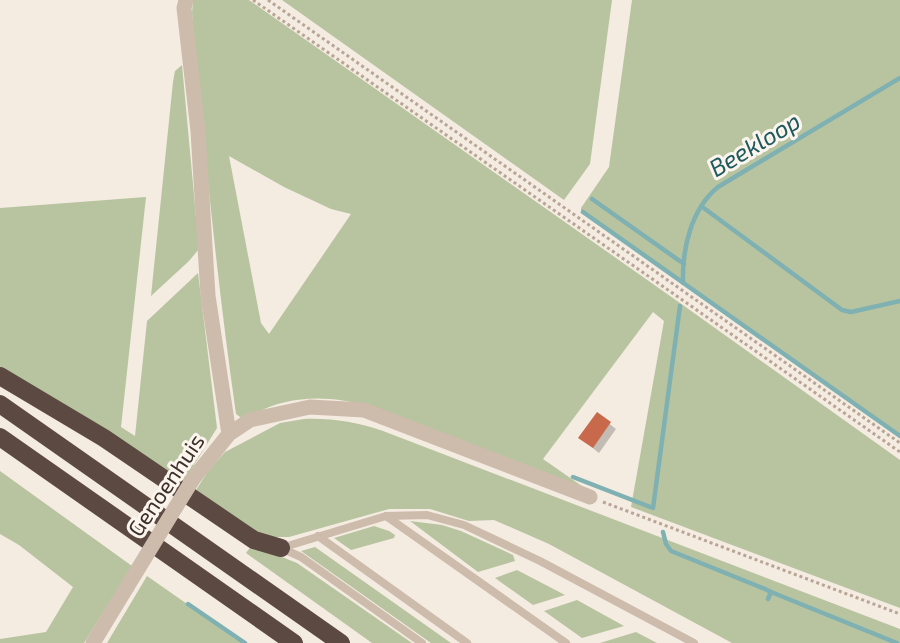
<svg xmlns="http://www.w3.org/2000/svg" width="900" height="643" font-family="'Exo 2',sans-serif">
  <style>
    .green { fill: #b8c4a0; fill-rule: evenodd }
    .shadow { fill: #0003 }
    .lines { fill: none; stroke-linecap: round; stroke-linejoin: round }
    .stream { stroke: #7fb0b2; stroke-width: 4.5 }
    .building { fill: #c8694b }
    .path { stroke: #b9a596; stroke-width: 3; stroke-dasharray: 3 3; stroke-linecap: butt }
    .service { stroke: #cdbbac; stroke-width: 8 }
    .minor { stroke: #cdbbac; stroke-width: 15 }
    .motorway { stroke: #5c4a42; stroke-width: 18 }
    .minor-bridge { stroke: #cdbbac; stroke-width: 15 }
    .labels { text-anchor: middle; stroke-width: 6; stroke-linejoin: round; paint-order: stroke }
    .street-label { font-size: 22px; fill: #3b302b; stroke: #fbf5ee }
    .water-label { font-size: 24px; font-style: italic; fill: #1f5a5e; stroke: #fbf5ee }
  </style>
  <rect width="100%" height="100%" fill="#f4ebe1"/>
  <path class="green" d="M193,0H249L680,303L900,460V608L631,507L664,321L653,312L543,459L586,489L367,406C326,394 281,395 244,420L236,414C217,281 204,147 192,13ZM229,156L284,187L331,209L351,214L269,334L261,323Z
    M282,0H612L590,164L564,200Z
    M632,0H900V436L684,281L581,211V208L609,167Z
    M182,65L199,249L189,261L151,296L173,82L175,71Z
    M146,197L121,427L135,436L147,321L198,273L217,428L183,483L0,368V208Z
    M304,419C332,418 356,422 383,431L900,629V643H732L549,544L494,520L469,521L430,509H389L289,537H272L255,531L194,493L209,470L225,452L280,423Z
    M0,471L132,566L84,643H0V639L46,632L73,587L19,545L0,534Z
    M410,521L442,525L461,531L513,555L515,561L478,572Z
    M374,526L389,531L395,535L394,538L351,550L334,538Z
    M252,545L297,563L412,643H372L246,553Z
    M315,547L451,643H431L301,551Z
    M517,570L565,595L533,605L495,578Z
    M147,576L243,643H107Z
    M577,600L624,626L582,638L544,611Z
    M636,632L657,643H600Z"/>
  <path class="shadow" d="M597,414L616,429L599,453L580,438Z"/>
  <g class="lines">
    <path class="stream" d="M592,199L684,264
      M701,206L842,310L851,312L900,301
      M583,212L900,436
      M683,283C682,249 691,209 718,187L900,78
      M573,477L653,508L680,306
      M663,532L666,544L671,551L765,589L771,592L768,599
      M771,592L897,643
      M188,604L245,643"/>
  </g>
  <path class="building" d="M597,412L611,422L593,448L578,438Z"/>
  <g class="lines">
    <path class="path" d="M253,0L900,452
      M268,0L900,443
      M603,502L900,614"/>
    <path class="service" d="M386,516L566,643
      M318,536L467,643
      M281,548L386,516L427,515L464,525L540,561L694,643
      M281,548L301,557L422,643"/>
    <path class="minor" d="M186,0L184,8L198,131L208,296L229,434
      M193,479L229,434L250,420L310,407L364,410L590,497
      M93,643L127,587"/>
    <path class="motorway" d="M0,376L104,438L254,540L281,548
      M0,404L341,643
      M0,437L294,643"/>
    <path class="minor-bridge" d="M127,587L193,479"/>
  </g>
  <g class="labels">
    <g class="street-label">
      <text transform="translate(166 485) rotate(-56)" y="8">Genoenhuis</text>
    </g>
    <g class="water-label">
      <text transform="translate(755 145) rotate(-31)" y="8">Beekloop</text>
    </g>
  </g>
</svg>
